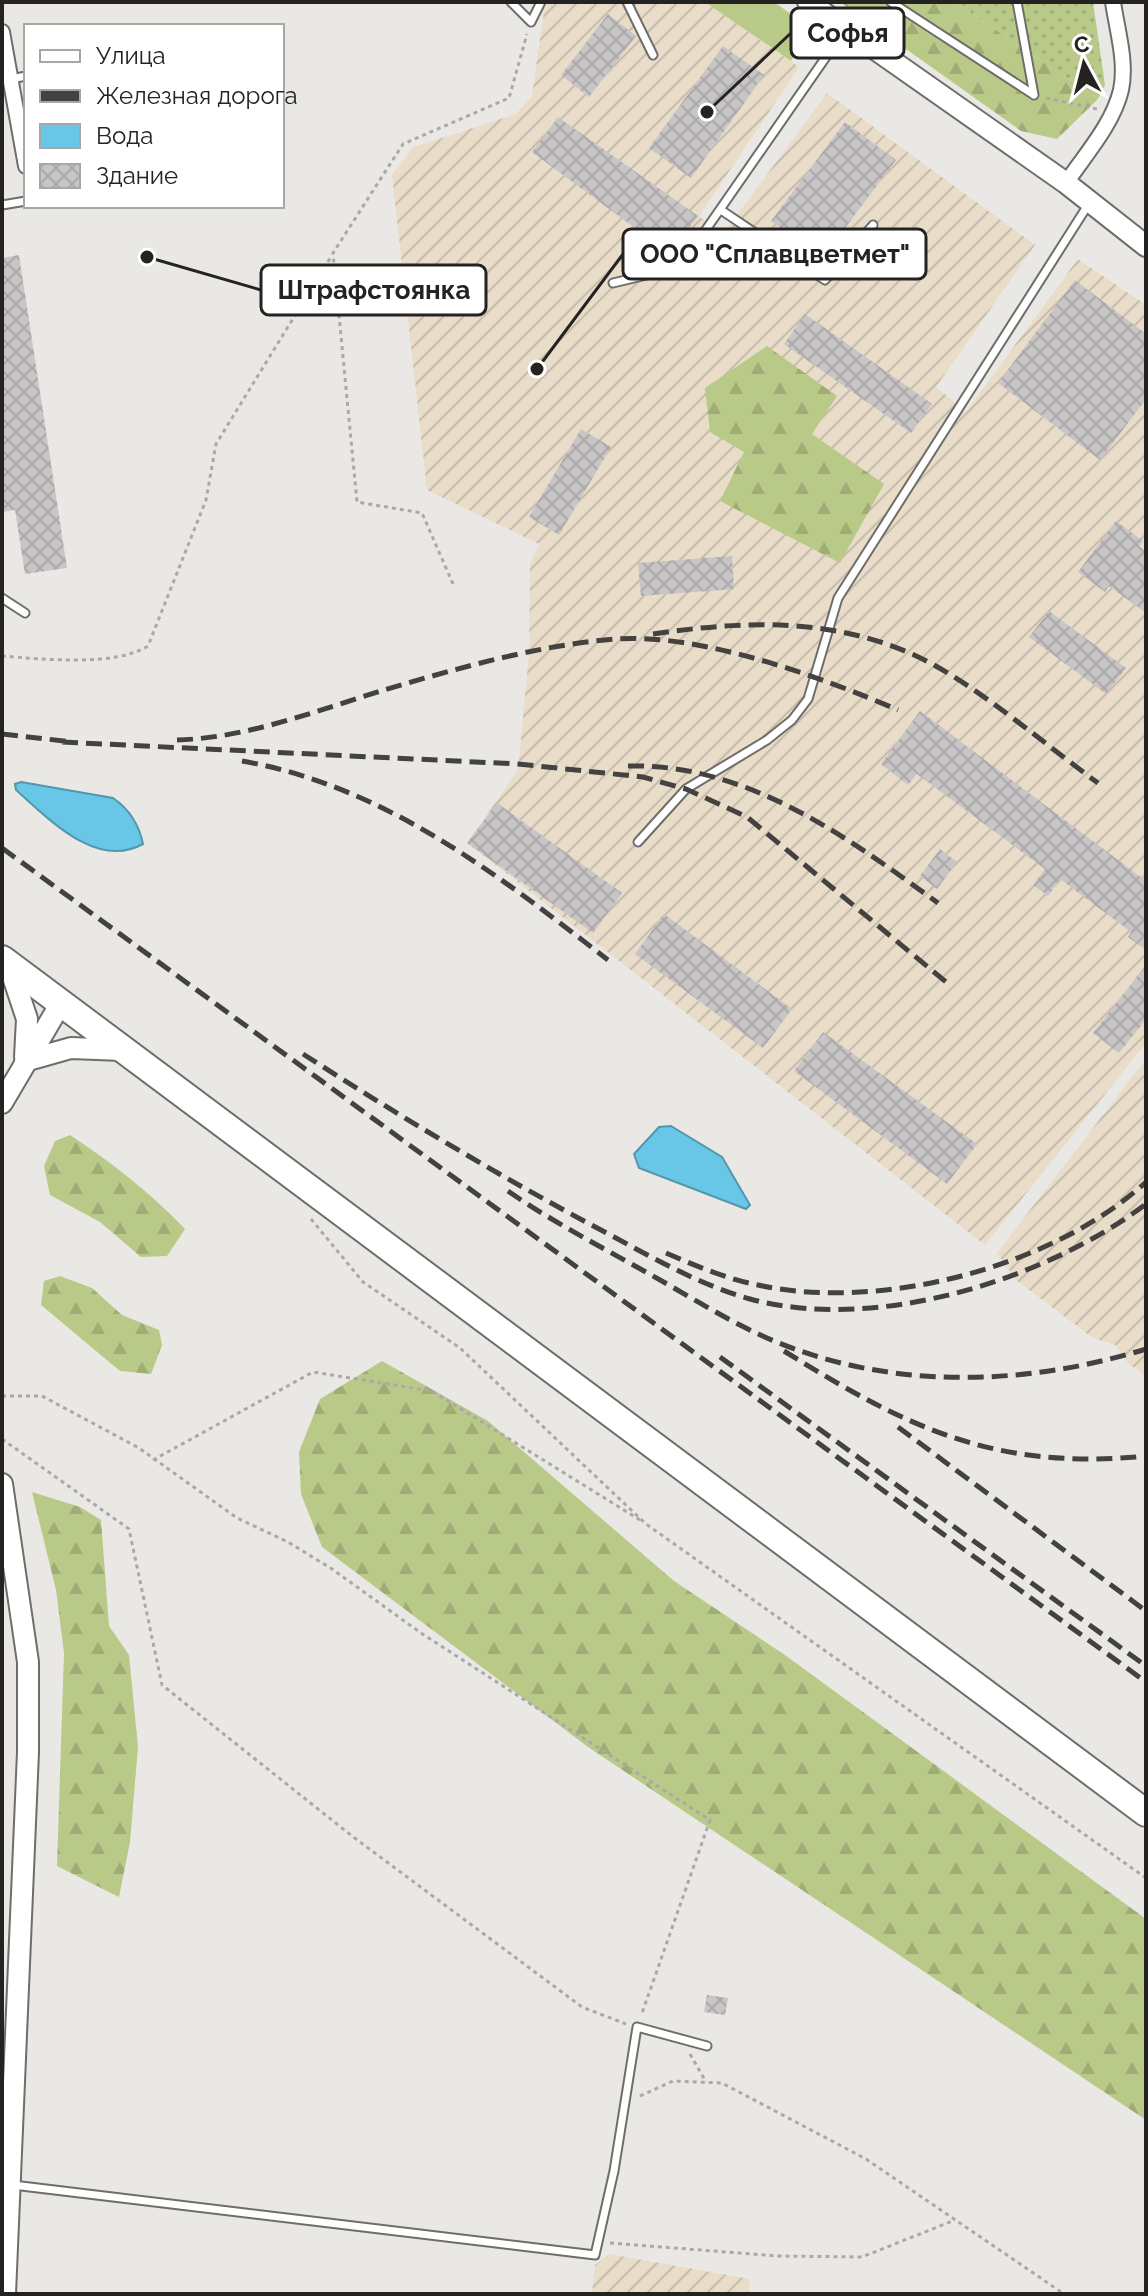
<svg xmlns="http://www.w3.org/2000/svg" width="1148" height="2296" font-family="Raleway,sans-serif">
  <style>
    .industrial { fill: url(#industrial-furrows) }
    .green { fill: #b9c988 }
    .forest { fill: url(#forest-firs) }
    .garden { fill: url(#garden-dots) }
    .water { fill: #68c7e6; stroke: #5496ab; stroke-width: 2 }
    .building { fill: url(#building-cross-hatch) }
    .lines { fill: none; stroke-linecap: round; stroke-linejoin: round }
    .lane-casing { stroke: #6f6d6a; stroke-width: 11 }
    .street-casing { stroke: #6f6d6a; stroke-width: 18 }
    .secondary-casing { stroke: #6f6d6a; stroke-width: 24 }
    .highway-casing { stroke: #6f6d6a; stroke-width: 30 }
    .path { stroke: #aba9a7; stroke-width: 3; stroke-dasharray: 4 4; stroke-linecap: butt }
    .lane { stroke: #fff; stroke-width: 7 }
    .street { stroke: #fff; stroke-width: 14 }
    .secondary { stroke: #fff; stroke-width: 20 }
    .highway { stroke: #fff; stroke-width: 26 }
    .rail { stroke: #434241; stroke-width: 5; stroke-dasharray: 16 8; stroke-linecap: butt }
    .leader { fill: none; stroke: #242322; stroke-width: 3 }
    .callout-dot { fill: #242322; stroke: #fff; stroke-width: 3 }
    .callout { fill: #fff; stroke: #242322; stroke-width: 3 }
    .callout-label { font-size: 26px; text-anchor: middle; font-weight: bold; fill: #242322 }
  </style>
  <defs>
    <pattern id="industrial-furrows" width="10" height="10" patternUnits="userSpaceOnUse" patternTransform="scale(2)"><rect width="10" height="10" fill="#e9ddc9"/><path d="M-1 1l2-2M0 10L10 0M9 11l2-2" fill="none" stroke="#c8bdac"/></pattern>
    <pattern id="forest-firs" width="22" height="20" patternUnits="userSpaceOnUse" patternTransform="scale(2)"><rect width="22" height="20" fill="#b9c988"/><path d="M5 1l3.5 6h-7zM16 11l3.5 6h-7z" fill="#9fac75"/></pattern>
    <pattern id="garden-dots" width="8" height="8" patternUnits="userSpaceOnUse" patternTransform="scale(2)"><rect width="8" height="8" fill="#b9c988"/><path d="M2 2h.1M6 6h.1" fill="none" stroke="#9fac75" stroke-width="1.8" stroke-linecap="round"/></pattern>
    <pattern id="building-cross-hatch" width="8" height="8" patternUnits="userSpaceOnUse" patternTransform="scale(2)"><rect width="8" height="8" fill="#c8c5c7"/><path d="M0 0l8 8M0 8l8-8" fill="none" stroke="#aca9ab"/></pattern>
  </defs>
  <rect width="100%" height="100%" fill="#eae8e5"/>
  <path class="industrial" d="M549,2H705L799,67L699,216L723,234L827,93L1035,245L936,387L966,412L1078,259L1146,305V1043L985,1245L467,843L518,770L529,653L530,564L539,544L427,490L392,175L414,147L516,114L532,96L544,11Z
    M1146,1059V1377L1128,1363L1115,1345L1093,1338L1017,1281L997,1253Z
    M609,2254L750,2279L748,2294H592L595,2265Z"/>
  <path class="green" d="M705,2H774L812,29L791,61Z"/>
  <path class="forest" d="M840,2H955L1098,99L1057,139L1021,131Z
    M767,346L837,396L812,434L884,484L840,563L720,501L744,452L710,432L705,388Z
    M70,1135C112,1163 150,1192 185,1229L167,1256L141,1257L100,1222L50,1195L44,1166L55,1141Z
    M60,1276L92,1288L122,1315L159,1330L162,1345L151,1374L120,1371L41,1305L44,1281Z
    M382,1361L488,1421L674,1581L785,1655L1146,1919V2120L588,1747L322,1547L301,1494L299,1452L320,1399Z
    M32,1492L80,1507L101,1520L109,1626L129,1655L138,1747L130,1842L119,1897L57,1866L64,1653L56,1590Z"/>
  <path class="garden" d="M955,2H1093L1105,85L1098,99Z"/>
  <path class="water" d="M21,782L113,798C129,809 139,824 143,844C96,870 48,818 16,790L15,784Z
    M671,1126L722,1157L750,1205L746,1209L639,1168L634,1154L659,1127Z"/>
  <path class="building" d="M608,14L636,36L589,97L561,75Z
    M723,46L764,75L691,178L649,148Z
    M558,117L698,216L670,254L532,152Z
    M845,122L896,160L822,259L771,221Z
    M19,255L67,568L25,574L15,510L2,512V258Z
    M1075,280L1146,334V399L1100,460L998,383Z
    M805,314L932,404L911,433L784,344Z
    M581,429L611,447L559,535L529,517Z
    M1116,521L1143,541L1139,546L1146,552V613L1109,586L1105,592L1078,572Z
    M732,556L734,589L641,596L638,563Z
    M1049,611L1126,668L1106,694L1029,637Z
    M920,711L1146,881V950L1128,937L1131,932L1060,879L1048,896L1033,885L1045,869L917,774L908,785L881,764Z
    M497,803L622,893L593,933L467,843Z
    M940,849L957,862L937,889L920,876Z
    M664,914L792,1009L763,1048L635,954Z
    M1146,965V1019L1119,1053L1093,1033Z
    M823,1032L977,1144L947,1184L794,1071Z
    M707,1995L728,1998L725,2015L704,2012Z"/>
  <g class="lines">
    <g class="lane-casing">
      <path id="lane" d="M511,2L531,22L541,2
        M627,2L653,55
        M891,2L1034,95
        M1017,2L1034,95
        M11,79L26,76
        M2,205L26,201
        M721,210L825,280L873,225
        M613,283L680,267L844,31
        M2,598L25,613
        M638,842L686,789L767,740L792,720L808,699L838,598L1088,205
        M13,2185L595,2255L614,2171L637,2027L707,2046"/>
    </g>
    <g class="street-casing">
      <path id="street" d="M2,32L26,166
        M1066,183C1085,155 1113,124 1121,90C1127,62 1117,30 1113,2"/>
    </g>
    <g class="secondary-casing">
      <path id="secondary" d="M808,2L1066,183L1146,246
        M9,965L27,1019L25,1057
        M25,1061L71,1048L122,1050
        M2,1103L61,1003
        M2,1484L28,1662V1752L5,2294"/>
    </g>
    <g class="highway-casing">
      <path id="highway" d="M2,959L1146,1813"/>
    </g>
    <path class="path" d="M1046,98L1097,109
      M453,584L422,513L357,502L333,253L403,144L509,98L527,34
      M2,656C41,659 115,667 148,646L206,500L216,444L332,255
      M311,1219L363,1282L460,1348L646,1524L1146,1878
      M2,1396H42L139,1448L237,1518L288,1542L332,1569L421,1633L710,1820L641,2016
      M2,1439L129,1529L162,1685L352,1836L582,2007L626,2024
      M153,1460L313,1372L432,1391L640,1520
      M690,2054L706,2082
      M640,2096L673,2081L722,2083L866,2159L1064,2294
      M610,2243L778,2256L862,2257L955,2220"/>
    <use href="#lane" class="lane"/>
    <use href="#street" class="street"/>
    <use href="#secondary" class="secondary"/>
    <use href="#highway" class="highway"/>
    <path class="rail" d="M653,634C742,621 828,617 912,654C971,680 1044,744 1098,783
      M2,734L73,742
      M177,740C248,738 318,710 384,690C459,668 538,645 616,639C701,633 821,677 898,710
      M62,742L518,764L643,777L686,789L747,817L946,982
      M242,761C384,786 497,874 608,960
      M628,766C746,763 847,837 938,903
      M2,848L1146,1682
      M303,1054C401,1117 499,1176 601,1230C650,1256 697,1284 750,1299C876,1333 1045,1280 1146,1204
      M508,1191C551,1221 598,1245 644,1271C677,1289 710,1310 744,1327C869,1391 1016,1389 1146,1349
      M666,1253C696,1266 727,1279 758,1285C881,1312 1053,1267 1146,1182
      M784,1351C908,1428 995,1471 1146,1456
      M720,1357L1146,1666
      M898,1427L1146,1611"/>
  </g>
  <path class="leader" d="M707 112L791 33M537 369L623 254M147 257L261 290"/>
  <g class="callout-dot">
    <circle cx="707" cy="112" r="8"/>
    <circle cx="537" cy="369" r="8"/>
    <circle cx="147" cy="257" r="8"/>
  </g>
  <g class="callout">
    <rect x="791" y="8" width="113" height="50" rx="8"/>
    <rect x="623" y="229" width="303" height="50" rx="8"/>
    <rect x="261" y="265" width="225" height="50" rx="8"/>
  </g>
  <g class="callout-label">
    <text x="848" y="42">Софья</text>
    <text x="775" y="263">ООО "Сплавцветмет"</text>
    <text x="374" y="299">Штрафстоянка</text>
  </g>
  <rect width="1148" height="2296" fill="none" stroke="#242322" stroke-width="8"/>
  <rect x="24" y="24" width="260" height="184" fill="#ffffff" stroke="#a7a7a7" stroke-width="2"/>
  <rect x="40" y="50" width="40" height="12" fill="#ffffff" stroke="#a7a7a7" stroke-width="2"/>
  <text x="96" y="64" font-size="24" fill="#242322">Улица</text>
  <rect x="40" y="90" width="40" height="12" fill="#434241" stroke="#a7a7a7" stroke-width="2"/>
  <text x="96" y="104" font-size="24" fill="#242322">Железная дорога</text>
  <rect x="40" y="124" width="40" height="24" fill="#68c7e6" stroke="#a7a7a7" stroke-width="2"/>
  <text x="96" y="144" font-size="24" fill="#242322">Вода</text>
  <rect x="40" y="164" width="40" height="24" fill="url(#building-cross-hatch)" stroke="#a7a7a7" stroke-width="2"/>
  <text x="96" y="184" font-size="24" fill="#242322">Здание</text>
  <g transform="translate(1084 64) rotate(353)" stroke="#ffffff" stroke-width="6" paint-order="stroke">
  <path d="M0-6L14 30L0 20L-14 30Z" fill="#242322"/>
  <text y="-12" font-size="22" font-weight="bold" text-anchor="middle" fill="#242322">С</text>
  </g>
</svg>
